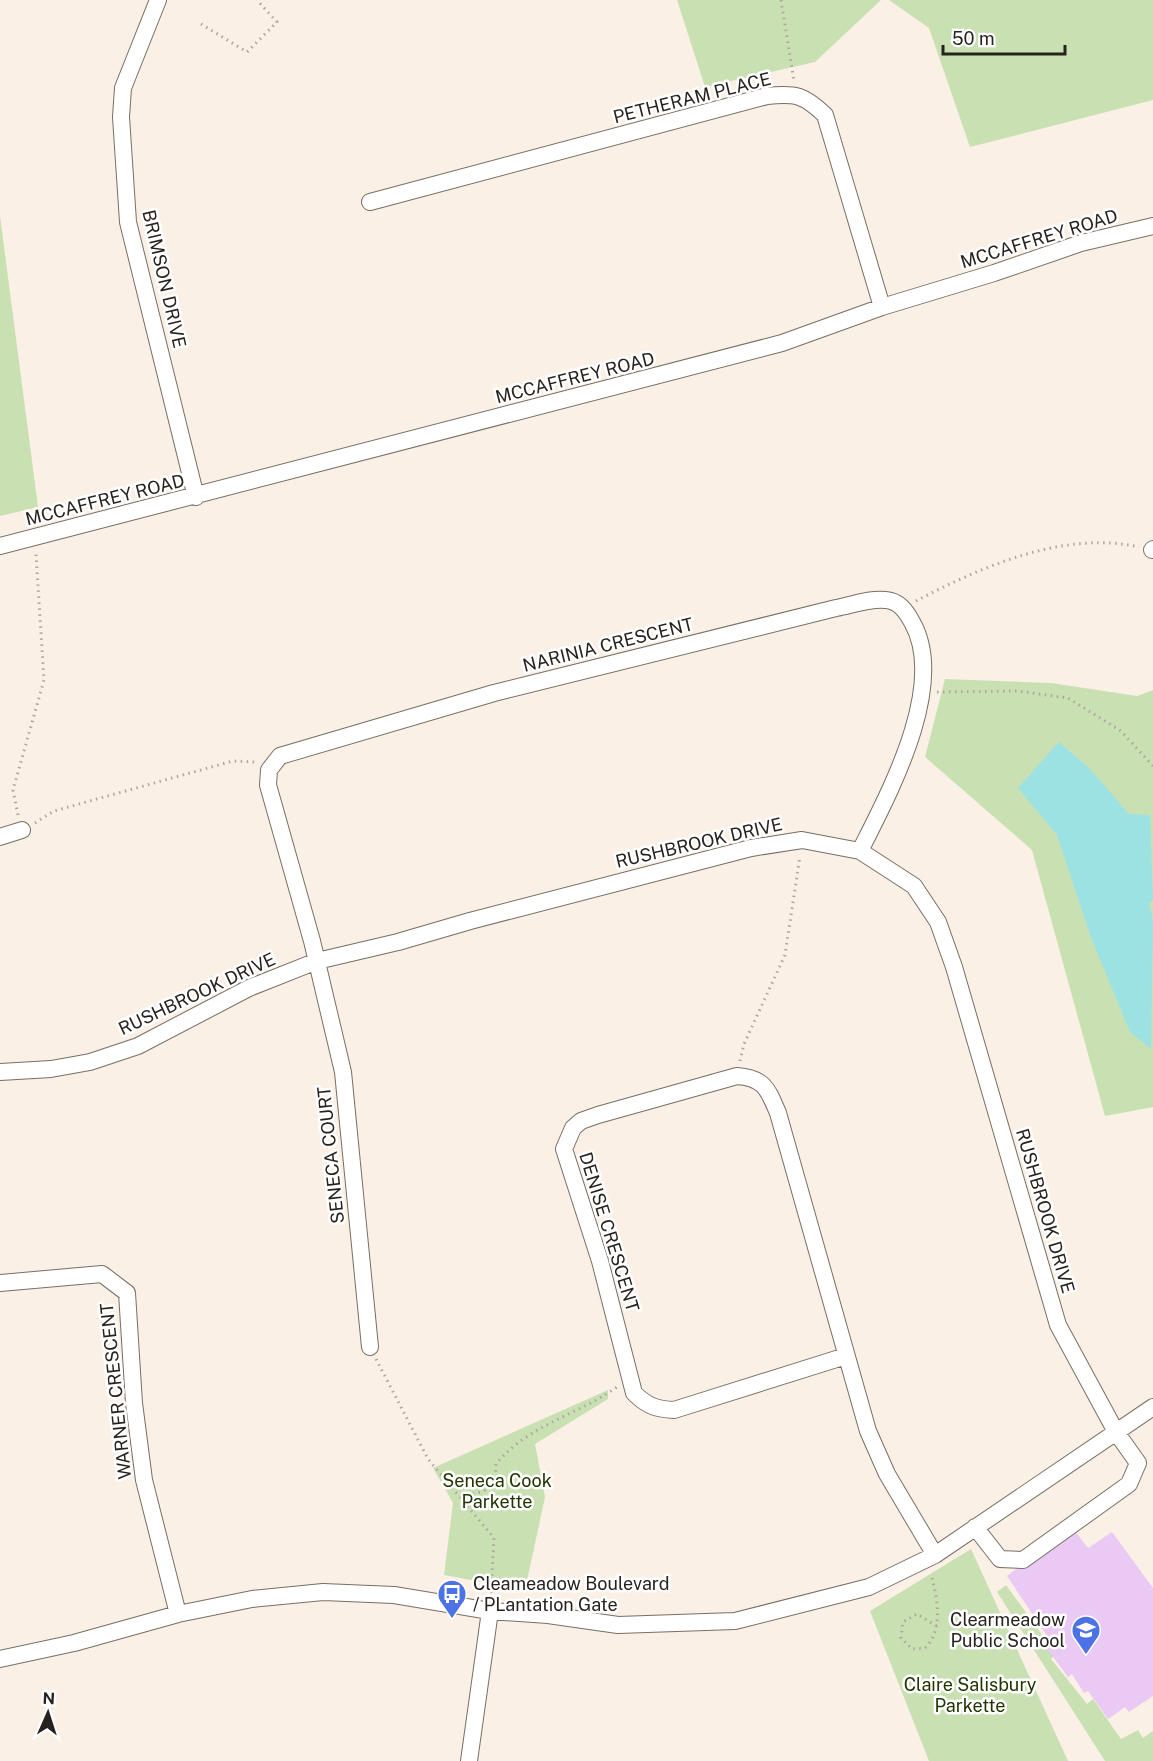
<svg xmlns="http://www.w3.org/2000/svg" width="1153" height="1761" font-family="'Public Sans',sans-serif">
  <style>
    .green { fill: #c9e0b3 }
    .water { fill: #9de2e3 }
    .building { fill: #eac9f5 }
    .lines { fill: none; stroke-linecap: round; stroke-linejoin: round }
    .minor-casing { stroke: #776f65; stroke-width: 18 }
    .path { stroke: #afa79e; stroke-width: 3; stroke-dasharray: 1.5 4.5; stroke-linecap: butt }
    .minor { stroke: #fff; stroke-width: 16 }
    .labels { text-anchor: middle; stroke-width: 5; stroke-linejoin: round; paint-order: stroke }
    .street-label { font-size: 18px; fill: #26221e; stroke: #fff }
    .park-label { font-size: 18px; fill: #213501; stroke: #fff }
    .poi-label { font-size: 18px; fill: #26221e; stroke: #fff; text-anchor: start }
  </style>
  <rect width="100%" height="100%" fill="#faf0e5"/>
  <path class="green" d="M677,0H881L815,62L705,87Z
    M889,0H1153V100L970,147L929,28Z
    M0,216L38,507L0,516Z
    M945,679L1051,683L1137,696L1153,690V1107L1105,1116L1032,850L925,757Z
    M608,1390V1399L535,1444L545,1497L525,1590L444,1575L453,1503L433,1468Z
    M971,1549L1068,1761H929L870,1611Z
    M1006,1585L1056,1654L1051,1659L1087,1704L1093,1699L1121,1739L1138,1730L1143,1738L1153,1731V1761H1105L997,1592Z"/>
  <path class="water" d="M1059,742L1090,769L1129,814L1150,815L1153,900L1149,903L1153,921L1151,1049L1130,1032L1090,935L1057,835L1018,788Z"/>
  <path class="building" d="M1074,1530L1088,1548L1112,1532L1153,1588V1696L1129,1712L1125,1707L1108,1719L1088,1691L1084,1693L1072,1674L1068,1677L1045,1646L1051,1642L1007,1576L1055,1539Z"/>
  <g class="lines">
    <g class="minor-casing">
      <path id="minor" d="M158,0L123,88L121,117L128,222L196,497
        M370,202L767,96C796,93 804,95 825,115L882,307
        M0,546L782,343L882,307L994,273L1081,243L1153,226
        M1152,550L1153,549
        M0,837L22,830
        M0,1072L51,1069L90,1062L138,1046L249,988L317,961L398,942L470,921L751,848L802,840L860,851L914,886L938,922L954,967L1058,1325L1116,1432L1138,1463L1129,1484L1023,1560L1000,1559L975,1527
        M0,1283L102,1274L127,1293L134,1403L144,1480L178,1614
        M370,1347L343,1072L312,941L268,785L269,770L280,756L494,693L836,608C852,605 870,598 886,600C899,601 906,611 912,622C948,685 889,793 860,851
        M846,1356L674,1410C656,1409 647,1406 634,1393L600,1261L564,1149L573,1128L581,1121L598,1115L737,1076C765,1078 768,1090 778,1113L868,1431L887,1474L935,1555
        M0,1659L74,1643L178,1614L252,1599L323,1592L394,1595L490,1611L548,1615L618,1625L735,1621L869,1587L935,1555L1153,1407
        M469,1761L490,1611"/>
    </g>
    <path class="path" d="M781,0L794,81
      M201,24L247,52L277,22L257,0
      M916,601C981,567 1064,530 1139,547
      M937,692L1018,691L1068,698L1121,731L1153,766
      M18,815L13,790L44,680L36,554
      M35,823L54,811L233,761L255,762
      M740,1061L744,1044L785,955L800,856
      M376,1359L428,1459L494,1538L491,1593
      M461,1497L484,1491L495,1481L496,1464C529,1424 576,1416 617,1387
      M932,1578C938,1600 943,1631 925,1648L912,1649L901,1638L903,1622L917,1614L938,1627"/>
    <use href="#minor" class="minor"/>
  </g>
  <defs>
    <g id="bus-pin" transform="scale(1.5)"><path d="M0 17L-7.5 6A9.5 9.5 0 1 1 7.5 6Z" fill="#4d72e6" stroke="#fff"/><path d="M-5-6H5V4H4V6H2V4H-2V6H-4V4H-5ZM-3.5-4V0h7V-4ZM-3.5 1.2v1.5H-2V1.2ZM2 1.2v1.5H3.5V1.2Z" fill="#fff"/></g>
    <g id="school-pin" transform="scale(1.5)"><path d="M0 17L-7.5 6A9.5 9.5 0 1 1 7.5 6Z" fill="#4d72e6" stroke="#fff"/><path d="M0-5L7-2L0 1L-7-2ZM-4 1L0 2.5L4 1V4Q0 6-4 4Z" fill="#fff"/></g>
  </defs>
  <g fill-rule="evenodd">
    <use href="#bus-pin" x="452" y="1594"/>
    <use href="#school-pin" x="1086" y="1630"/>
  </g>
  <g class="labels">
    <g class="street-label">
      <text transform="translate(692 98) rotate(-14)" y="6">PETHERAM PLACE</text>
      <text transform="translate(1039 239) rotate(-17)" y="6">MCCAFFREY ROAD</text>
      <text transform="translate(164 279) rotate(77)" y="6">BRIMSON DRIVE</text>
      <text transform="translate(575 378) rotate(-14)" y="6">MCCAFFREY ROAD</text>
      <text transform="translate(105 500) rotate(-14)" y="6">MCCAFFREY ROAD</text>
      <text transform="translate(608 645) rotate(-14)" y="6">NARINIA CRESCENT</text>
      <text transform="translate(699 843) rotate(-13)" y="6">RUSHBROOK DRIVE</text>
      <text transform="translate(197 994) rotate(-25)" y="6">RUSHBROOK DRIVE</text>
      <text transform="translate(331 1155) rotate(-96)" y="6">SENECA COURT</text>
      <text transform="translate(1045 1211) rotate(74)" y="6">RUSHBROOK DRIVE</text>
      <text transform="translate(609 1232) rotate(73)" y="6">DENISE CRESCENT</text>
      <text transform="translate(116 1391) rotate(-96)" y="6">WARNER CRESCENT</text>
    </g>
    <g class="park-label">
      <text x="497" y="1487">Seneca Cook<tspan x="497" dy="21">Parkette</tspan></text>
      <text x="970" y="1691">Claire Salisbury<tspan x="970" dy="21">Parkette</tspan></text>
    </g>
    <g class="poi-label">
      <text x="473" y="1590">Cleameadow Boulevard<tspan x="473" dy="21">/ PLantation Gate</tspan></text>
      <text x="1065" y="1626" text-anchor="end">Clearmeadow<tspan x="1065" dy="21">Public School</tspan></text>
    </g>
  </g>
  <g transform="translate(48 1713) rotate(3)" stroke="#ffffff" stroke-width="4.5" paint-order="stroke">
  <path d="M0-4.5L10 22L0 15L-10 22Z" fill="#26221e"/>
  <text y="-9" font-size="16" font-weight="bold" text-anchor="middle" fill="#26221e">N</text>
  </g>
  <path d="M943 45v9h122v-9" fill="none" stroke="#26221e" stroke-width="3"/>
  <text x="952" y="45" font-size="18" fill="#26221e" stroke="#ffffff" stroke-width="4.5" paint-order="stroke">50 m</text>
</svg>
